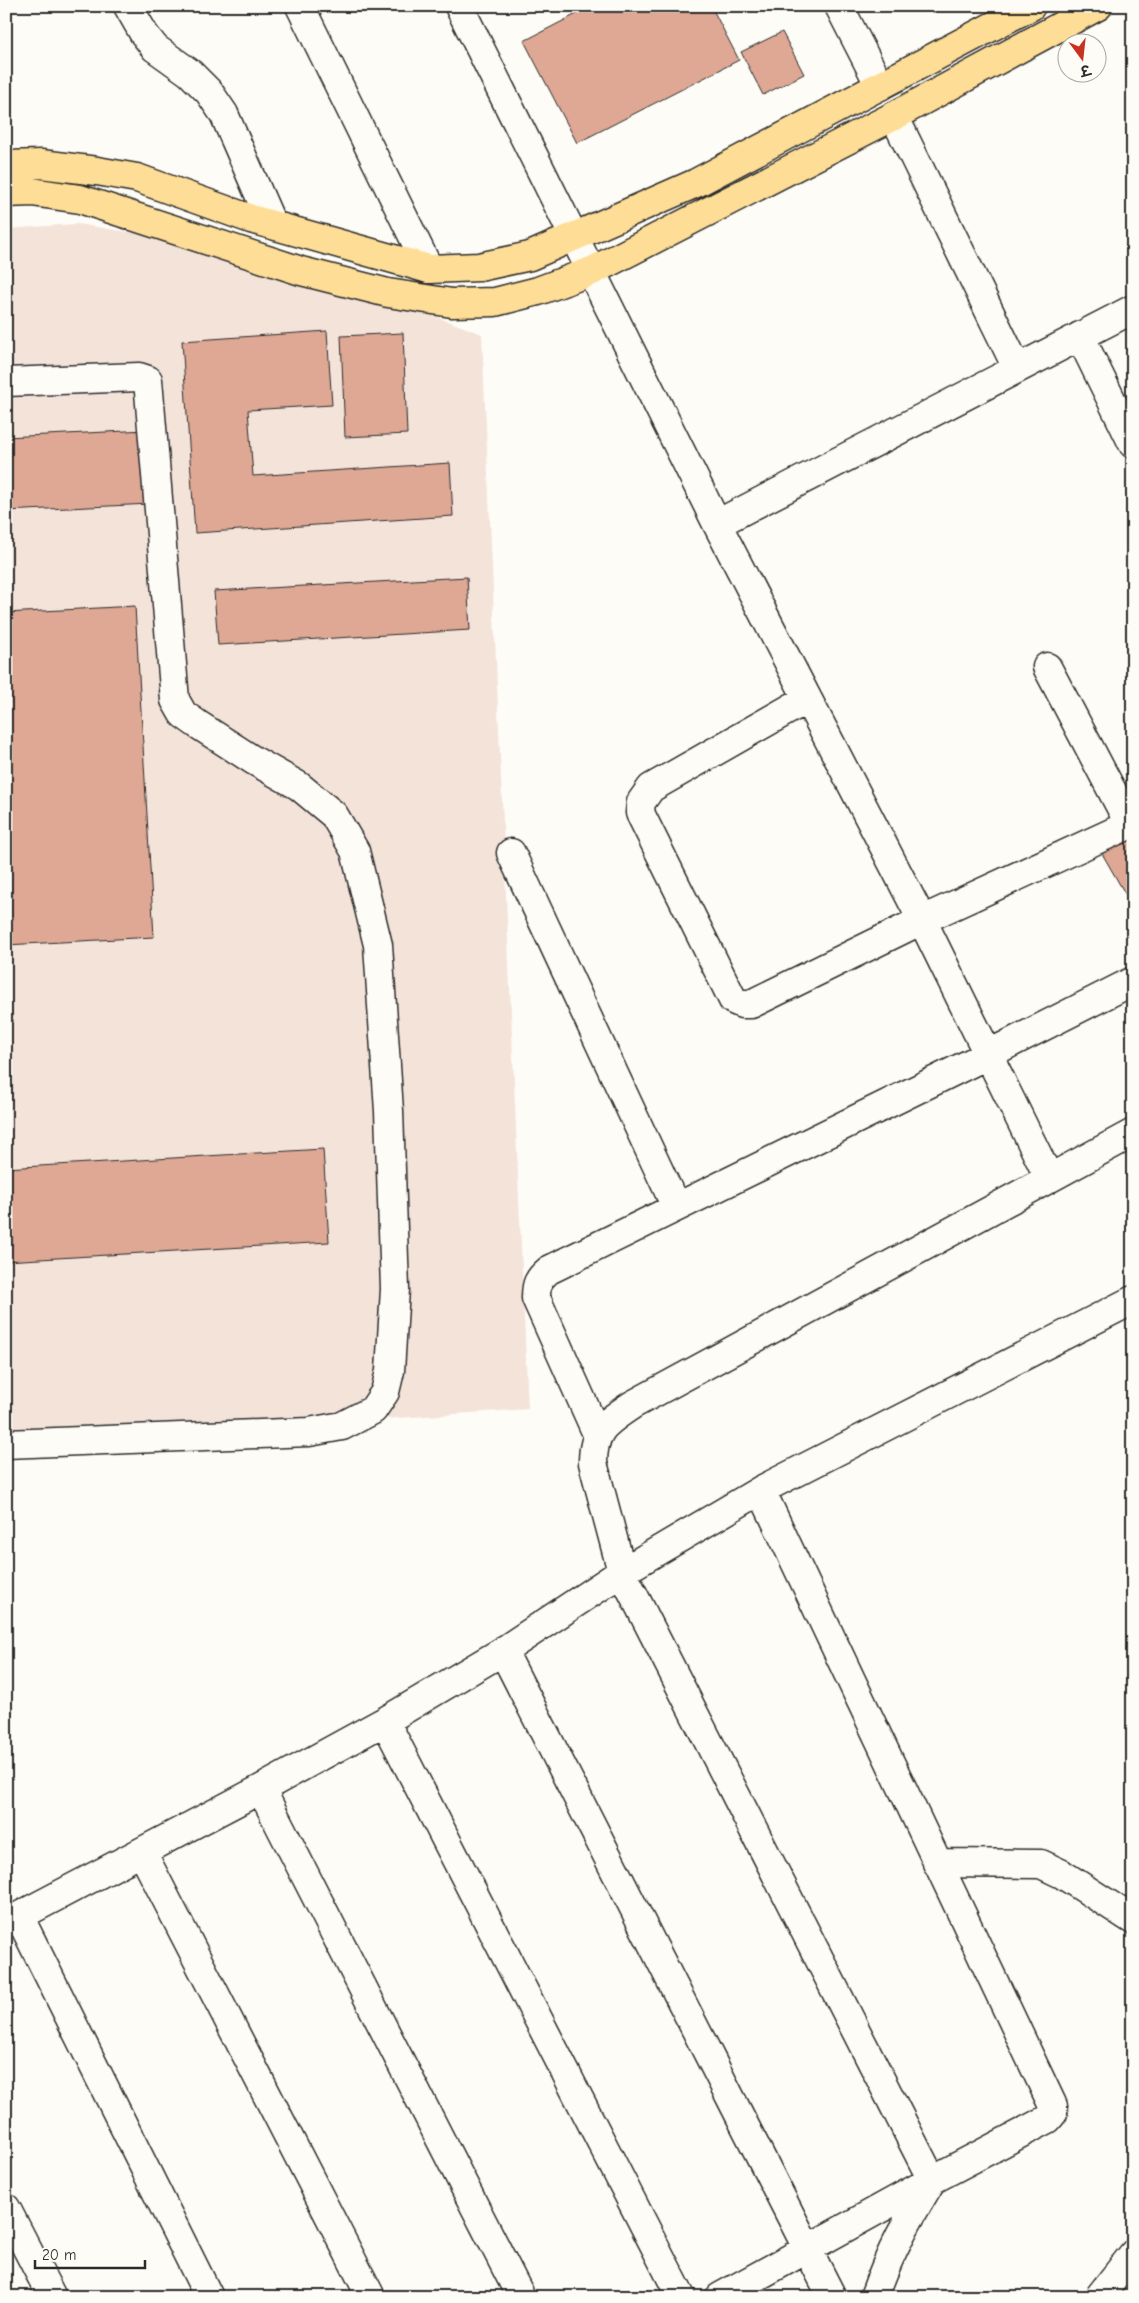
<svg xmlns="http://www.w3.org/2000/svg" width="1139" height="2303" font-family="'Comic Neue','Playpen Sans Deva',sans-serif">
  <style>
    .built { fill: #f4e3d9 }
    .building { fill: #dea894; stroke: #2b2b2b }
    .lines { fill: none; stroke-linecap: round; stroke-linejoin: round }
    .minor-casing { stroke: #2b2b2b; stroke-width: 31 }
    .major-casing { stroke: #2b2b2b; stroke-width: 31 }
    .minor { stroke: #fdfcf7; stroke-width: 28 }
    .major { stroke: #fedd96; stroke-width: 28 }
  </style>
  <rect width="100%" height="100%" fill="#fdfcf7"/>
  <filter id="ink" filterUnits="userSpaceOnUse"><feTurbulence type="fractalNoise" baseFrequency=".02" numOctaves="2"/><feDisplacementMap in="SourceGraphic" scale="10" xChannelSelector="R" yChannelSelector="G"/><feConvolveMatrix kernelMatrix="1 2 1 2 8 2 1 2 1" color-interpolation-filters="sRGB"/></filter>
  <g filter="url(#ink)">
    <path class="built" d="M77,224L270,254L482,334L528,1409L327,1423L6,1435V229Z"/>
    <path class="building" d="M592,6H711L739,60L577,143L524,41Z
      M782,32L804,74L763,95L741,52Z
      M327,331L332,405L248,410L253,476L450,463L453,516L195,533L182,341Z
      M403,333L407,434L345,437L341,336Z
      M146,430L150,504L6,511V437Z
      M467,577L470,630L218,645L214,591Z
      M135,606L154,937L6,945V613Z
      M1133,832V893L1127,897L1100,850Z
      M323,1149L329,1242L6,1261V1168Z"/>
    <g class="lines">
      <g class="minor-casing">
        <path id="minor" d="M128,6L144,34L155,48L190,73L209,92L224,114L272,224
          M300,6L429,269
          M459,6L717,524L922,920L1049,1178
          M839,6L880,86
          M894,116L1017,368
          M1080,336L1133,444
          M6,382L139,377L148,380L175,700L183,714L197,724L253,760L299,786L334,815L355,851L378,945L389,1111L395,1289L390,1371L385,1392L373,1410L342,1426L309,1432L6,1444
          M717,524L1133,309
          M1047,667L1130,825
          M807,699L651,788L641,802L640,813L733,1000L742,1004H751L922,920L1133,823
          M511,853L676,1207
          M597,1434L536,1298C536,1284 538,1279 549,1270L987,1055L1133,981
          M503,1651L832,2297
          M385,1721L681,2297
          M261,1789L521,2297
          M142,1852L371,2297
          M937,1863L1041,1864L1062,1874L1133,1920
          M19,1916L209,2297
          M6,1923L261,1789L385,1721L503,1651L622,1572L761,1490L1133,1300
          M6,2208L52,2297
          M720,2297L932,2180L1048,2119L1053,2113V2106L761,1490
          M874,2297C890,2251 907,2221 932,2180L622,1572L593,1463C593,1429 606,1423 632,1405L1133,1133
          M1099,2297L1133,2254"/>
      </g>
      <g class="major-casing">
        <path id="major" d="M6,165L41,164L97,171L137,178L251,219L429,269L479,267L530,256L696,183L1031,6
          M6,193L32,192L80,199L301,271L388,293L452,303L495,302L538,291L592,271L894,116L1098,6"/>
      </g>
      <use href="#minor" class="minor"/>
      <use href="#major" class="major"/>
    </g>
  </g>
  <rect width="1139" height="2303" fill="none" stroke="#fdfcf7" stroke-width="25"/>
  <rect x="12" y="12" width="1114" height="2278" fill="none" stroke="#2b2b2b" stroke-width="2" filter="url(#ink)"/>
  <g transform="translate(1082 58) rotate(165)"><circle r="24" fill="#fdfcf7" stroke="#a9a8a5"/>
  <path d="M0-4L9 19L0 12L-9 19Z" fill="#c8321e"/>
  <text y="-8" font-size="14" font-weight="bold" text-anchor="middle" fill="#2b2b2b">उ</text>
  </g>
  <path d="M35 2260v8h110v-8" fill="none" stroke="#2b2b2b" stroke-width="2.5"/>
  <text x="42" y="2260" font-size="15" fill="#2b2b2b" stroke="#fdfcf7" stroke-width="4" paint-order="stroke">20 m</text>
</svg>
